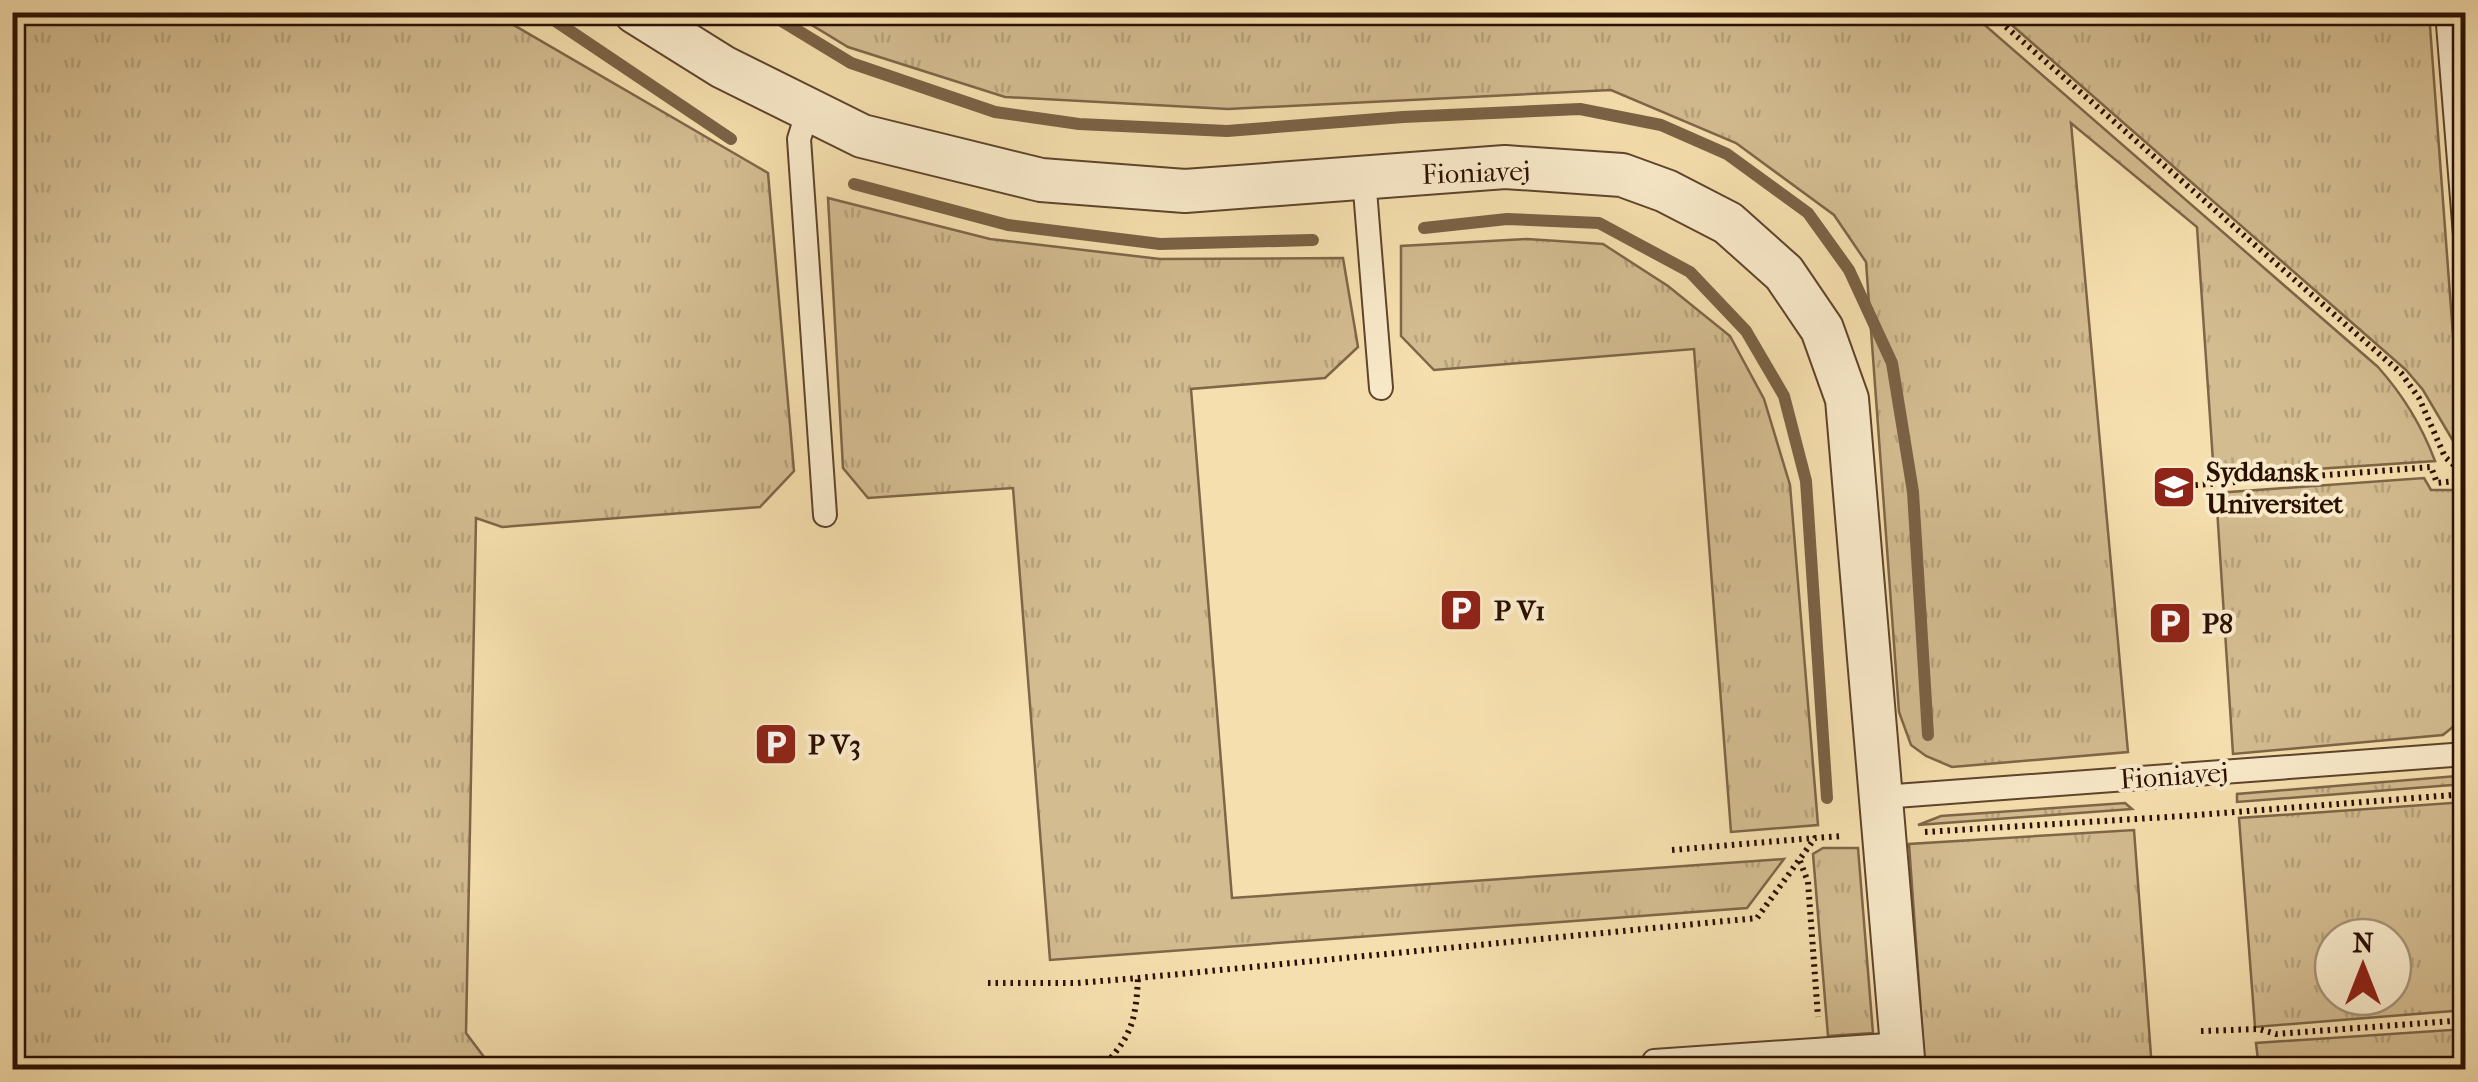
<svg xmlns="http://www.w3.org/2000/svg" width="2478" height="1082" font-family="'IM FELL French Canon',serif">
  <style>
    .grass { fill: url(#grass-tufts); stroke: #7f6648; stroke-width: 2.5; fill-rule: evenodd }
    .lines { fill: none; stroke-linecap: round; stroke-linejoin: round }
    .stream { stroke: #7b6245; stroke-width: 12 }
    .service-casing { stroke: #5e442c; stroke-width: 26 }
    .minor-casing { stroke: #5e442c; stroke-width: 46 }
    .path { stroke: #2b1000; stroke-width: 6; stroke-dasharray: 2.5 5; stroke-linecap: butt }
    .service { stroke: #f9eaca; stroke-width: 22 }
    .minor { stroke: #f9eaca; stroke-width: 42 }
    .labels { text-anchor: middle; stroke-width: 8; stroke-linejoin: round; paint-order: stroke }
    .street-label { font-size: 28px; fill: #2b1000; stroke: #f9eaca }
    .poi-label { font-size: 28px; font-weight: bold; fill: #2b1000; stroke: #f9eaca; text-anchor: start }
  </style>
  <defs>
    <pattern id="grass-tufts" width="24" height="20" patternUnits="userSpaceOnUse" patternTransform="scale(2.5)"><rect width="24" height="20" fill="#d3bc90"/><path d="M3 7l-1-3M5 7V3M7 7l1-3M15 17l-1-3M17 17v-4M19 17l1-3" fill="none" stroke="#b5a17a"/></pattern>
  </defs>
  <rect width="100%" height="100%" fill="#f6dfae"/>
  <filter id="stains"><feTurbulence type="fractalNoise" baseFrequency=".002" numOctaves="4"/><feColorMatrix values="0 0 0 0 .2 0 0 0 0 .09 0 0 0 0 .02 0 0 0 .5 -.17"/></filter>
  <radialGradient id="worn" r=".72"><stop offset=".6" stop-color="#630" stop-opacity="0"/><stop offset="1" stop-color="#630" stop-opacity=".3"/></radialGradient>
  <path class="grass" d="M12,13H493L768,173L794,471L760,507L502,527L476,518L466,1033L493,1069H13Z
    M792,13H1971L2378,367C2403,395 2422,426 2435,461L2214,476L2197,227L2071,123L2128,752L1952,767L1926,756L1911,745L1899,712L1866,262L1834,215L1736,143L1611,90L1228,109L1005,97L848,47Z
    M1998,13H2429L2462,456L2423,390L2406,370Z
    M828,198L990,239L1160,259L1343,258L1358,347L1325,378L1191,389L1232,898L1784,859L1747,908L1050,960L1013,488L868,498L843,468Z
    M1527,239L1603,244L1668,286L1730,336L1764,399L1790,485L1818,825L1731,832L1694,349L1434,370L1401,336V246Z
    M2424,478L2431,490H2462L2465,717L2443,735L2233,754L2216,493Z
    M2457,776L2465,784L2237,802V794Z
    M2465,802V1010L2255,1027L2239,818ZM2333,937H2393V997H2333Z
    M2125,803L2132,809L1918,825L1941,816Z
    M2134,830L2152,1069H1925L1909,844Z
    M1823,848H1858L1873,1033L1828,1036L1813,854Z
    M2465,1029V1069H2259L2256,1043Z"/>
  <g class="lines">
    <path class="stream" d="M542,12L731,139
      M767,12L851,63L995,112L1079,124L1227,131L1403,117L1580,109L1661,125L1727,154L1808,213L1849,270L1892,363L1913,492L1928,735
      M854,184L1008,225L1160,244L1313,240
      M1424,228L1507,219L1599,223L1690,272L1746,331L1784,396L1806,481L1827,798"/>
    <g class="service-casing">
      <path id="service" d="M2447,12L2466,248
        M808,110L799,139L825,515
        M1364,178L1381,388
        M1882,797L2466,754
        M1654,1061L1902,1044"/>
    </g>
    <g class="minor-casing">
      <path id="minor" d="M635,12L723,67L862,136L1041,180L1185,191L1505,167L1622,175L1666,191L1728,223L1784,273L1822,329L1847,399L1904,1070"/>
    </g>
    <path class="path" d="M1989,12L2401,373L2419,398L2445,457L2456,467L2466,466
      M2158,488L2431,467L2437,483L2466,480
      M1925,832L2184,816L2466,794
      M1672,850L1814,838
      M1800,861L1808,882L1818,1017
      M988,983H1077L1138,978L1757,918L1815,838L1843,836
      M2201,1031L2259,1029L2276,1034L2466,1020
      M993,1070L1107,1062C1133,1034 1136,1016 1138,978"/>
    <use href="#service" class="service"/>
    <use href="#minor" class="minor"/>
  </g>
  <defs>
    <g id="university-square" transform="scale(2.25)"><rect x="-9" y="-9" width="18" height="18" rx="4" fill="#8f2418" stroke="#f9eaca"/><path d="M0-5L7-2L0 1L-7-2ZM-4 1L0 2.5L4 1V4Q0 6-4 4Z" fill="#fff"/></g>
    <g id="parking-square" transform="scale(2.25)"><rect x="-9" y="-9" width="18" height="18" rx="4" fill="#8f2418" stroke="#f9eaca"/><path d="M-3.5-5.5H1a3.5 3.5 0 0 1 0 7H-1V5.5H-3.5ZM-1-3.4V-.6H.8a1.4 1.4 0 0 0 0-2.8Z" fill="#fff"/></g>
  </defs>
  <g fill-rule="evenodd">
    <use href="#university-square" x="2174" y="487"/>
    <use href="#parking-square" x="1461" y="610"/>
    <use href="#parking-square" x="2170" y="623"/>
    <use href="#parking-square" x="776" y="744"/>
  </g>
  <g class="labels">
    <g class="street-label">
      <text transform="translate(1476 172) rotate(-2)" y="10">Fioniavej</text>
      <text transform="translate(2174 775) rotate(-4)" y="10">Fioniavej</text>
    </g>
    <g class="poi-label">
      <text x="2206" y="481">Syddansk<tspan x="2206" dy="32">Universitet</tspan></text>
      <text x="1494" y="620">P V1</text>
      <text x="2202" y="633">P8</text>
      <text x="808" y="754">P V3</text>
    </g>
  </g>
  <rect width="2478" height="1082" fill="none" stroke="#f6dfae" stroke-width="50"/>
  <rect x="15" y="15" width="2448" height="1052" fill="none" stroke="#2b1000" stroke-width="5"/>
  <rect x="25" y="25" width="2428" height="1032" fill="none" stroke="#2b1000" stroke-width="2.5"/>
  <g transform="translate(2363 967)"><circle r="48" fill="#f9eaca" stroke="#a79379" stroke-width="2.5"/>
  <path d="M0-8L18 38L0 25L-18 38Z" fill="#8f2418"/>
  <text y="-15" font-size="28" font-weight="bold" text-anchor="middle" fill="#2b1000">N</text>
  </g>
  <rect width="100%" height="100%" filter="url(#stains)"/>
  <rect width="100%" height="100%" fill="url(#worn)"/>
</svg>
